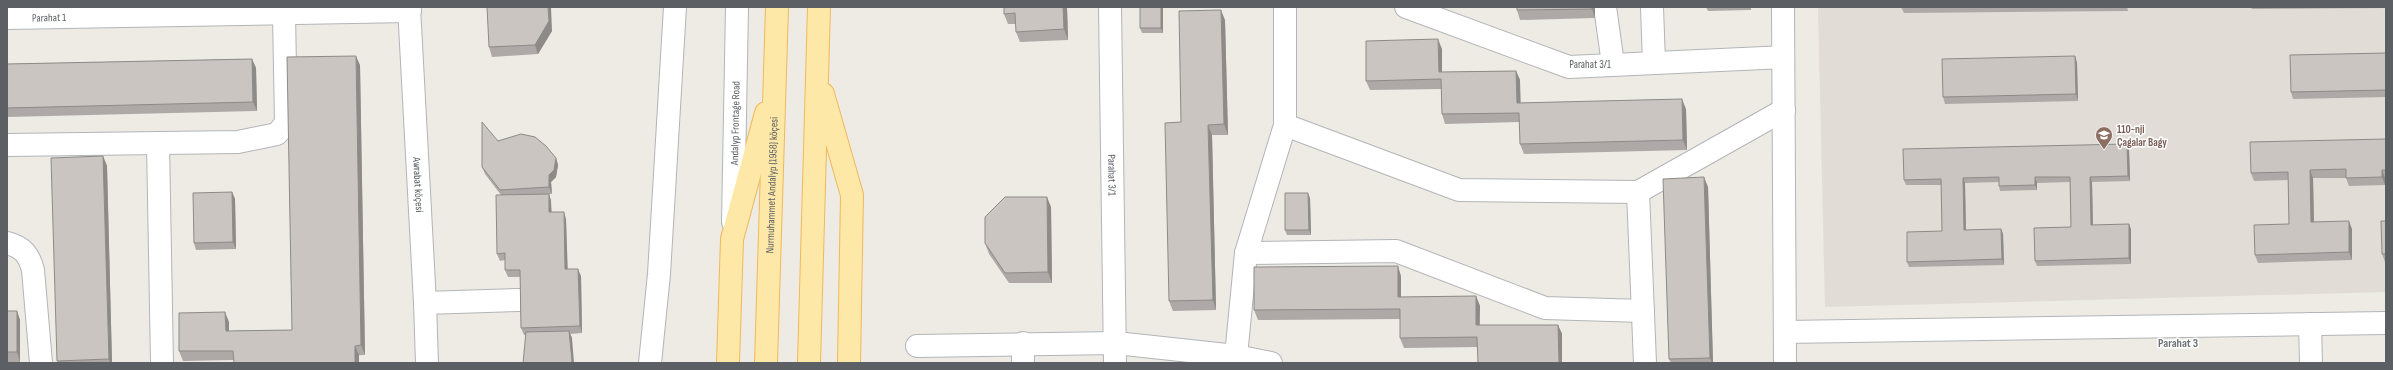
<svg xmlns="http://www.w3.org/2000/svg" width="2393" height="370" font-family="'Sofia Sans Condensed',sans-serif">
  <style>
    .education { fill: #e1dcd5 }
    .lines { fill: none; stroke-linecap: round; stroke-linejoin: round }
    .minor-casing { stroke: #b1b5b9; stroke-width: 24 }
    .major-casing { stroke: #f0b85a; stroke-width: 24 }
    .minor { stroke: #fff; stroke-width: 22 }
    .major { stroke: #fee8a8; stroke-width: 22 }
    .wall { fill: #aea9a6 }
    .shaded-wall { fill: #8d8a87 }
    .building { fill: #cac5c1; stroke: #8d8a87 }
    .labels { text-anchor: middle; stroke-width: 3; stroke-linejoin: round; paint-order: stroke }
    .street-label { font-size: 11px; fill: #5c6064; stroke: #fff }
    .education-label { font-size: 11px; font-weight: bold; fill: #785e54; stroke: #fff; text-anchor: start }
    .neighbourhood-label { font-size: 12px; font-weight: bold; fill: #6d7276; stroke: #fff }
  </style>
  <rect width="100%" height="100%" fill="#eeebe4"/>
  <path class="education" d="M1818,7H2386V292L1825,307Z"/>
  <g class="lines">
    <g class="minor-casing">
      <g id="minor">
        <path id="s1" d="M409,7L425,303L427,363"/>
        <path id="s2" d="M1110,7L1115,363"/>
        <path d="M1406,7L1569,67L1783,57"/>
        <path d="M1605,7L1613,64"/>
        <path d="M1652,7L1654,63"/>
        <path d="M1783,7L1785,363"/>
        <path id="s3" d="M7,18L410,11"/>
        <path d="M1285,125L1459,190L1638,192"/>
        <path d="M158,143L162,363"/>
        <path d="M7,145L238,142L277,134L286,123L284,14"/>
        <path id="s4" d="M733,222L737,7"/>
        <path d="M7,243C23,247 29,255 33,270L41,363"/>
        <path d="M1246,253L1396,251L1545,308L1643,311"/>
        <path d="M425,303L519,300"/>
        <path d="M2310,324L2311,363"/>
        <path d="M1785,332L2386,323"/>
        <path d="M1023,343V363"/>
        <path d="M917,346L1116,343L1236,356L1271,363"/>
        <path d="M1236,356L1246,253L1285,125V7"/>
        <path d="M650,363L659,274L675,7"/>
        <path d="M1645,363L1638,192L1784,110"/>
      </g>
    </g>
    <g class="major-casing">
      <g id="major">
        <path d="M823,94L852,195L849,363"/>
        <path d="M728,363L732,239L766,113"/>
        <path id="s5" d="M766,363L777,7"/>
        <path d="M809,363L819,7"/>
      </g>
    </g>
    <use href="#minor" class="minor"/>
    <use href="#major" class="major"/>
  </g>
  <path class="wall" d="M1067,7L1068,40L1020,42L1016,32V24H1008L1004,14Z
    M1163,7V33H1142L1140,28Z
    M1595,7V18L1520,20L1517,10Z
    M1706,7H1751V10L1708,11Z
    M1901,7H2127L2128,11L1904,13Z
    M2251,7H2386V8L2252,9Z
    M1225,20L1228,135H1212L1216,310L1173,311L1169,301L1181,122Z
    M552,31L538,54L492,57L489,47Z
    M1442,49V72L1516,71L1520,80V103L1686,109L1687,150L1524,154L1520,144V122L1445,124L1442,114L1441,89L1370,90L1366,81Z
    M2386,53V97L2293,99L2291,92Z
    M2075,56L2077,63L2078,101L1945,104L1943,97Z
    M252,59L256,68L257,111L7,117V64Z
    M360,65L365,355L234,360L183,361L179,351L229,322V331L292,330Z
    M2386,139V178H2385V185L2349,186L2346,178H2313L2314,222L2352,229V260L2258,263L2255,255L2289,224L2288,180L2254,181L2251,173Z
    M498,141L556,158L558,165L556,177L551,182L552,194H549L551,201V212L566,219L567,269L581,276L582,333L570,334L572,338L524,335L521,328L520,277H508L505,270V260L500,261L497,254L501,195L485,174L482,167Z
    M2127,144L2129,149L2130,181L2092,182L2093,225L2131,229V264L2037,266L2035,261L2071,227L2070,182L2037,183V190L2000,191L1999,186V182L1965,183L1966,230L2001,229L2003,234L2004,265L1909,267L1907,262L1942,231L1941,185H1906L1904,180Z
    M103,156L107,166L112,363H58L57,361Z
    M1708,187L1713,363H1671L1669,359Z
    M232,192L235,199L236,249L196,250L194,243Z
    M1310,198L1311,235H1287L1285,230Z
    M1051,207L1052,283H1009L989,254L985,243Z
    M2386,221V262H2385L2382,254Z
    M1401,276V297L1476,296L1480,306V325H1558L1562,334V363H1478V347L1404,348L1400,338V319L1258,320L1254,310Z
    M7,311H17L20,320V362H7Z"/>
  <path class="shaded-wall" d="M548,7H551L552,31L538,54L535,45Z
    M1063,7H1067L1068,40L1064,29Z
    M1161,7H1163V33L1161,28Z
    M1592,7H1595V18L1592,9Z
    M1221,10L1225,20L1228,135L1224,124Z
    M1438,39L1442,49V82L1439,72Z
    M356,56L360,65L365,355L361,345Z
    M2075,56L2077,63L2078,101L2076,94Z
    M252,59L256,68L257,111L253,102Z
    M1516,71L1520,80L1521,113L1517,103Z
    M1682,99L1686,109L1687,150L1683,140Z
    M1208,125L1212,135L1216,310L1213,300Z
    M2127,144L2129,149L2130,181L2128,176Z
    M103,156L107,166L112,363H110L109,359Z
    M556,158L558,165L556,177L551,182L552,194L549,187V175Z
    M2310,170L2313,178L2314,230L2311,222Z
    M2382,170L2385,178V185L2382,177Z
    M1704,177L1708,187L1713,363H1712L1710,358Z
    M2035,177L2037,183V190L2035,185Z
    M2090,177L2092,182L2093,230L2091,225Z
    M1963,178L1965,183L1966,235L1964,230Z
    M232,192L235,199L236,249L233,242Z
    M1308,193L1310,198L1311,235L1309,230Z
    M549,194L551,201L552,219L549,212Z
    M1047,197L1051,207L1052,283L1048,272Z
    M564,212L566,219L568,276L565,269Z
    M2349,221L2352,229V260L2349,252Z
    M2129,224L2131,229V264L2129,258Z
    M2001,229L2003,234L2004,265L2002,259Z
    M1398,266L1401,276V307L1398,297Z
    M578,269L581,276L582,333L580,326Z
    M1476,296L1480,306L1479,335L1476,325Z
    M17,311L20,320V362L17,352Z
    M225,312L229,322V341L226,331Z
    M1558,325L1562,334V363H1559Z
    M569,331L572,338L574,363H571Z
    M355,346L359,355V363H355Z"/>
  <path class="building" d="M487,7H548L549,21L535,45L489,47Z
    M1004,7H1063L1064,29L1016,32L1015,13L1004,14Z
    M1140,7H1161V28H1140Z
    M1517,7H1592V9L1517,10Z
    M1221,10L1224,124L1208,125L1213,300L1169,301L1165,123L1181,122L1179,11Z
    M1438,39L1439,72L1516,71L1517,103L1682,99L1683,140L1520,144L1519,113L1442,114L1441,79L1366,81V41Z
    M2386,53V90L2291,92L2290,55Z
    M356,56L361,345L355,346V363H234L233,351H179V313L225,312L226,331L292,330L287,57Z
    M2075,56L2076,94L1943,97L1942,59Z
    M252,59L253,102L7,108V64Z
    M482,122L498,141L521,134L535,137L546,146L556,158L554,170L549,175V187L500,190L482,167Z
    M2386,139V170H2382V177L2346,178V169L2310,170L2311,222L2349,221V252L2255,255L2254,225L2289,224L2288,172L2251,173L2250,142Z
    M2127,144L2128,176L2090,177L2091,225L2129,224V258L2035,261L2034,228L2071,227L2070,177H2035V185L1999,186V177L1963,178L1964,230L2001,229L2002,259L1907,262V232L1942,231L1941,179L1904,180L1903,149Z
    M103,156L109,359L57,361L51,158Z
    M1704,177L1710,358L1669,359L1663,179Z
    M232,192L233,242L194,243L193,193Z
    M1285,193H1308L1309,230H1285Z
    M549,194V212H564L565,269H578L580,326L521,328L520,270H505V253L497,254L496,195Z
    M1005,197H1047L1048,272L1005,273L985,243V217Z
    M2381,221H2386V254H2382Z
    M1398,266V297L1476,296V325H1558L1559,363H1478L1477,337L1400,338V309L1254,310V267Z
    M7,311H17V352H7Z
    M569,331L572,361L571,363H523L526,332Z"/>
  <defs>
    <g id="school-pin" transform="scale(0.9)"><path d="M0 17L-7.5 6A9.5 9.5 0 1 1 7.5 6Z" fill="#8d6e63" stroke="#fff"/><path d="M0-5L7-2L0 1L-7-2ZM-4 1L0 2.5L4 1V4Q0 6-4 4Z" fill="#fff"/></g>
  </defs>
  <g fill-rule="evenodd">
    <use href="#school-pin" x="2104" y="135"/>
  </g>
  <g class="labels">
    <g class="street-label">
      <text dy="4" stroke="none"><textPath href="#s3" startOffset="42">Parahat 1</textPath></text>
      <text x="1590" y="68">Parahat 3/1</text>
      <text dy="4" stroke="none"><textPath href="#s4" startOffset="99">Andalyp Frontage Road</textPath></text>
      <text dy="4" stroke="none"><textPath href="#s2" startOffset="168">Parahat 3/1</textPath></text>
      <text dy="4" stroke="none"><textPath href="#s1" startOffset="178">Awrabat köçesi</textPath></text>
      <text dy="4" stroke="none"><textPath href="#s5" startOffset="178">Nurmuhammet Andalyp (1958) köçesi</textPath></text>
    </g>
    <g class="education-label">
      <text x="2117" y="133">110-nji<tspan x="2117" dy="13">Çagalar Bagy</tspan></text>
    </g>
    <g class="neighbourhood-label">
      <text x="2178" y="347">Parahat 3</text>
    </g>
  </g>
  <rect width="2393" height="370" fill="none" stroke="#5c6064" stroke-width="16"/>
</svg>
